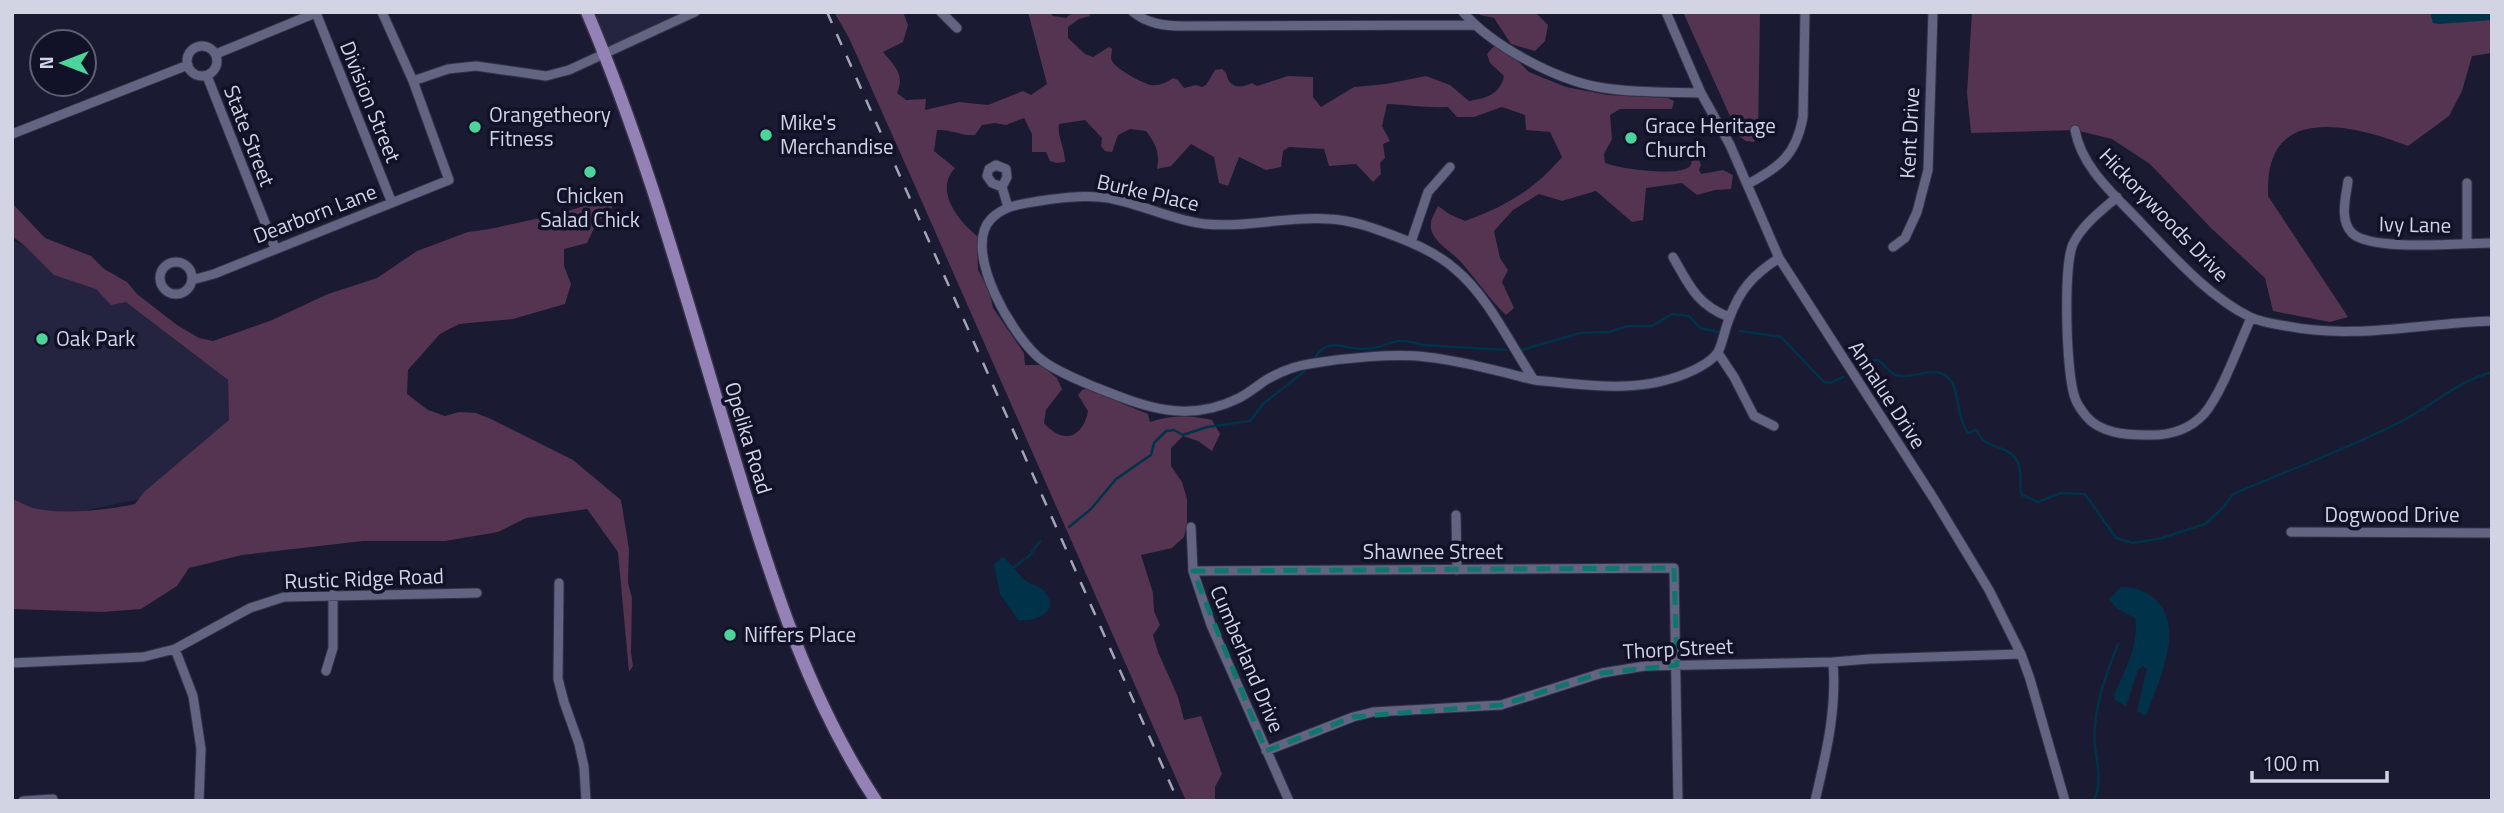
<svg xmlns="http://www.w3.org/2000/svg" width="2504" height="813" font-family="'Titillium Web',sans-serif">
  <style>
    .built { fill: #242441 }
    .forest { fill: #543451 }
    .water { fill: #003349 }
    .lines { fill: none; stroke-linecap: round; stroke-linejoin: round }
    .stream { stroke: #003349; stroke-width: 2.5 }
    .minor-casing { stroke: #333346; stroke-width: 11 }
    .major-casing { stroke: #333346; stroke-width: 15 }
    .minor { stroke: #626481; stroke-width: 9 }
    .major { stroke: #9482b6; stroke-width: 12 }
    .rail { stroke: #a3a5b7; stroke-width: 2.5; stroke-dasharray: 12 12; stroke-linecap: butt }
    .marked { fill: none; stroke: #0f766e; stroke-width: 5; stroke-dasharray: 14 9; stroke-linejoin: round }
    .poi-dot { fill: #4cd49b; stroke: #111128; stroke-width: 2.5 }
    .labels { text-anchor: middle; stroke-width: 7; stroke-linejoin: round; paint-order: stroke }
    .street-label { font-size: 21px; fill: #d2d4e4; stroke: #111128 }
    .poi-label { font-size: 21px; fill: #d2d4e4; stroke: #111128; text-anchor: start }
  </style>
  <rect width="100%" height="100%" fill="#1a1a32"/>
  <path class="built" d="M587,12H689L605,54Z
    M12,240L157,314L228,381L229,421L140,499L12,526Z"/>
  <path class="forest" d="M834,12H903L908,25L903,42L883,52C895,66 905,75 897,93L906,100L926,99L925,110L959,102L988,105L1023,91L1031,95L1047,84L1028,12H1049L1053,16L1066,18L1073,12H1089L1090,16L1079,19L1068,27V38L1085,54L1093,57L1109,47L1112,49C1112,54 1110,57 1112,61C1116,69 1142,83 1151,85C1159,86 1166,83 1173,78L1178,80L1184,88L1196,85L1202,87L1206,85L1215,70L1222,69L1226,73C1229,88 1240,89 1252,83L1257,86L1288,76L1313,77V97L1321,107L1354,87L1386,84L1426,76L1450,85L1469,101C1486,98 1500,95 1504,76L1490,63L1487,54L1494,46L1516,59L1529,72L1566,87L1608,95L1668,98L1674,101L1672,109H1620L1610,115L1612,139L1604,154L1605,163C1620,169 1670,175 1685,169C1691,167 1690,166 1692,161L1698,159L1701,164L1699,170L1701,174L1723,170L1733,175L1731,189L1715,190L1697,195L1682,183L1646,188L1643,220L1632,222L1596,191L1562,201L1539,194L1513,210L1494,231L1500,258L1508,270L1502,282L1514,308L1506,315C1488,298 1475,277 1459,260C1450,251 1437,244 1432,232C1428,223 1434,214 1438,206L1449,214L1465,221C1505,207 1535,189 1562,157L1550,132L1526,130L1525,115L1502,107L1474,117H1457L1448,107C1428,108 1408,105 1387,104L1382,126L1390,141L1383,144L1385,158L1380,163L1381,174L1373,182L1356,164L1329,166L1324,149L1289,147L1283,151L1281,167L1266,170L1239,157L1228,186L1219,183L1214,157L1191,144L1171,166L1157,169C1160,153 1156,144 1146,131L1130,129L1118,135L1112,152L1105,151L1101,146L1102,138L1085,120L1059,124C1057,137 1065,147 1065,162L1057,163L1050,161L1046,152H1032V134L1024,118L1006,125L995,123L982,125L975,135C962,136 950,129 937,130L934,151L955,168C934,191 958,220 977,236L978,270L989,290L993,308L1024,353L1025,365H1041L1057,378L1062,389L1046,410L1044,423C1063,445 1083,438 1088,411L1078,395L1082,390L1090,388L1121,403L1148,414L1150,422C1170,415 1192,415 1212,420L1220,434L1212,451L1198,441L1183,436L1171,448V466L1182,482L1187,499V524L1184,537L1172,548L1141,555L1153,593L1154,611L1160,625L1153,635L1158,652L1178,697L1184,720L1201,716L1222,774L1215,787V801H1186L915,186L849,38Z
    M1477,12H1535L1548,25L1545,41L1535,51L1511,44L1494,18L1480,15Z
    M1683,12H1760L1758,137L1754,142L1746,141L1739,136Z
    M1972,12H2492V53L2472,56L2462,91L2449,116L2408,146C2372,132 2292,106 2273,158C2268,170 2268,183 2268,196L2348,317L2330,322L2273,311L2265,278L2211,228L2150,164L2112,139L2075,130L1971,133L1967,93Z
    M610,198L612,201V208L597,222L587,243L564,249V266L571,284L565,304L513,319L459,324L440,334L408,370L407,394L428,410L445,416L459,412L476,413L491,419L573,460L621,500L629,549L628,583L632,598L631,653L633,666L629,672L618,552L587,509L526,518L498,532L445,541H363L242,555L189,568L177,586L141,609L102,612L12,609V499C19,501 26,506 33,508C60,515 108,510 135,504L144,492L229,420L228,380L126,302L111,305L96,289L54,275L25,246L12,236V203L45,238L91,256L104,269L127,282L137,294L177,325L199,338L213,341L272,320L328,294L377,278L417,251L468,232L490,229L558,214Z"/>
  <path class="water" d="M2430,12H2492V20L2439,24L2433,23Z
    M1002,557C1012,563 1017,573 1025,580C1031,585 1038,585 1044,591C1062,611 1036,622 1018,620L1000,594L994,565Z
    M2121,587C2134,587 2140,589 2151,596C2189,623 2158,681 2146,716L2137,711L2147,669L2143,666L2138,670L2126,706L2115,700L2114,695C2124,672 2140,643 2135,618L2116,608L2109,599Z"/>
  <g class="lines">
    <path class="stream" d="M1740,331L1781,337L1824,382L1830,383L1843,377
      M1522,350L1580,333L1609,332L1628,326H1652L1672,314L1689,316L1700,328L1718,332
      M1316,356C1329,337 1344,349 1363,349C1389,349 1390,334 1423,345L1506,350
      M1859,362L1878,360C1886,365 1889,374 1899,376C1916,379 1937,362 1951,381C1960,394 1956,416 1968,433L1976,430C1978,433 1980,437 1982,439C1995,450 2012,447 2018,463C2023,475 2018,484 2022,495L2038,502L2061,493L2085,494L2116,538L2133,543L2162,538L2205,524L2222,509L2233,494C2289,470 2348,449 2402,421C2433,405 2458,381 2492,372
      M1069,527L1091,509L1116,479L1151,455L1154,443L1166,431L1174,430L1183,435L1207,427L1250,421L1263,404L1305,371
      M1014,567L1029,556L1040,541
      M2093,801C2103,786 2097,763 2095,747C2092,711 2105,677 2118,644"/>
    <g class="minor-casing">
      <path id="minor" d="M941,12L957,28
        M1133,12C1148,24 1165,26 1183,26L1474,25
        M1463,12C1492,46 1555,79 1598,87C1632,93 1667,92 1701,93
        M1666,12L1701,93L1730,145L1779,258L1934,499L1989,590L2021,654L2030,679L2065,801
        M316,13L392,203
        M187 61a15 15 0 1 1 30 0a15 15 0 1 1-30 0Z
        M216,54L318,12
        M207,76L275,248
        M413,81L448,69L476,66L546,76L569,70L695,12
        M2075,130C2082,169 2116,196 2142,224C2174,257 2208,296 2250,317C2260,322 2274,324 2286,326C2355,340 2422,323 2492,321
        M12,134L188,65
        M996,165L1006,169L1007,177L1002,187L992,183L987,176L989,169Z
        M2348,181C2346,197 2339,220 2352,233C2371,252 2463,243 2492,243
        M1748,184C1780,167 1796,155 1803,117L1805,12
        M1002,187L1008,207
        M2117,197C2101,211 2082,225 2073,244C2063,266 2066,375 2075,398C2077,404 2082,411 2086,416C2100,433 2125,435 2146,435C2168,436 2188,431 2204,414C2222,393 2239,344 2251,318
        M1411,242L1428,192L1450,167
        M2467,243V183
        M1893,247L1905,238L1917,212L1928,170L1933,12
        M1673,257C1689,285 1697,305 1729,317
        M160 278a16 16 0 1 1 32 0a16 16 0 1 1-32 0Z
        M192,280L214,274L449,180L413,81L382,12
        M1718,353L1734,377L1754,416L1774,426
        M1534,380C1498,371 1462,361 1426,357C1395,353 1346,358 1315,363C1298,365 1281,371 1266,380C1257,386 1249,393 1239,398C1187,424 1145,407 1095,387C1078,380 1058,372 1043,361C1014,340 961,250 991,219C1005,205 1022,204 1039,201C1065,197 1091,194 1117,200C1146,206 1175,221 1205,224C1246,228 1288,216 1329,219C1351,220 1371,227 1392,235C1414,243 1437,253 1455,269C1488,296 1510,344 1534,380C1590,385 1641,395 1694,370C1702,366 1715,359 1719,350C1723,341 1725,329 1729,319C1740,289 1753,275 1779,258
        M1456,515L1457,570
        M1191,527L1193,571L1211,625L1289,801
        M2291,532L2492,533
        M1193,571L1674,568L1678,801
        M559,583L558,679L564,702L579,744L584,767L586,801
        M175,649L193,696L201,749L199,801
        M12,663L143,657L175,649L250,608L284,597L477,593
        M326,671L333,648V594
        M1266,751L1353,717L1373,712L1501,705L1602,673L1645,666L1833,662L1869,659L2021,654
        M23,801L53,799
        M1815,801C1826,754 1837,710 1833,662"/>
    </g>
    <g class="major-casing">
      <path id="major" d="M587,12C650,160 691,317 738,470C773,586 809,699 876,801"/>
    </g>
    <use href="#minor" class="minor"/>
    <use href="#major" class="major"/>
    <path class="rail" d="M827,12L1178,801"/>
  </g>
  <path class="marked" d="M1674,568L1677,665L1602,673L1501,705L1353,717L1266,751L1193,571Z"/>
  <g class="poi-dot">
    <circle cx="475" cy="127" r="7"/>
    <circle cx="766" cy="135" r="7"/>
    <circle cx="1631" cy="138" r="7"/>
    <circle cx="590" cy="172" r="7"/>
    <circle cx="42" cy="339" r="7"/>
    <circle cx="730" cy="635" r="7"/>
  </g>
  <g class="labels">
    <g class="street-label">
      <text transform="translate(370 102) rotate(68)" y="7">Division Street</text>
      <text transform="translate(1910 133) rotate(-87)" y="7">Kent Drive</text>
      <text transform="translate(249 136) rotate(69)" y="7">State Street</text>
      <text transform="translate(1148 193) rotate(13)" y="7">Burke Place</text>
      <text transform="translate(315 214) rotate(-21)" y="7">Dearborn Lane</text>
      <text transform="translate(2164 215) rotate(46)" y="7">Hickorywoods Drive</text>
      <text transform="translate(2415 225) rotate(1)" y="7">Ivy Lane</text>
      <text transform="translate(1887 395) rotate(57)" y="7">Annalue Drive</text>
      <text transform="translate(748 438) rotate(73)" y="7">Opelika Road</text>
      <text x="2392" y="522">Dogwood Drive</text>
      <text x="1433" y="559">Shawnee Street</text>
      <text transform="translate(364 579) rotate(-2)" y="7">Rustic Ridge Road</text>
      <text transform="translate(1678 649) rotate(-3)" y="7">Thorp Street</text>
      <text transform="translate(1247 659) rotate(67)" y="7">Cumberland Drive</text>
    </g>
    <g class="poi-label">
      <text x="489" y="122">Orangetheory<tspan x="489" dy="24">Fitness</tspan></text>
      <text x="780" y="130">Mike's<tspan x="780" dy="24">Merchandise</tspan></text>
      <text x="1645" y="133">Grace Heritage<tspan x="1645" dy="24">Church</tspan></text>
      <text x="590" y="203" text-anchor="middle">Chicken<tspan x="590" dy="24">Salad Chick</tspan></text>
      <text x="56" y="346">Oak Park</text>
      <text x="744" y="642">Niffers Place</text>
    </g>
  </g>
  <rect width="2504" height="813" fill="none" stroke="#d2d4e4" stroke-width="28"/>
  <g transform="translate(63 63) rotate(270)"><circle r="33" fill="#111128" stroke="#5e5f73" stroke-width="2"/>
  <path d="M0-5L12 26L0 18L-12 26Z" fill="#4cd49b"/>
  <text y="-10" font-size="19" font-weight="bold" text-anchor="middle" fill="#d2d4e4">N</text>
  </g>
  <path d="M2252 771v10h135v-10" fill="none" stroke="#d2d4e4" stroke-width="3.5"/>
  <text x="2262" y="771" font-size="21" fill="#d2d4e4" stroke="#111128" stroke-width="5" paint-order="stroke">100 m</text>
</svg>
